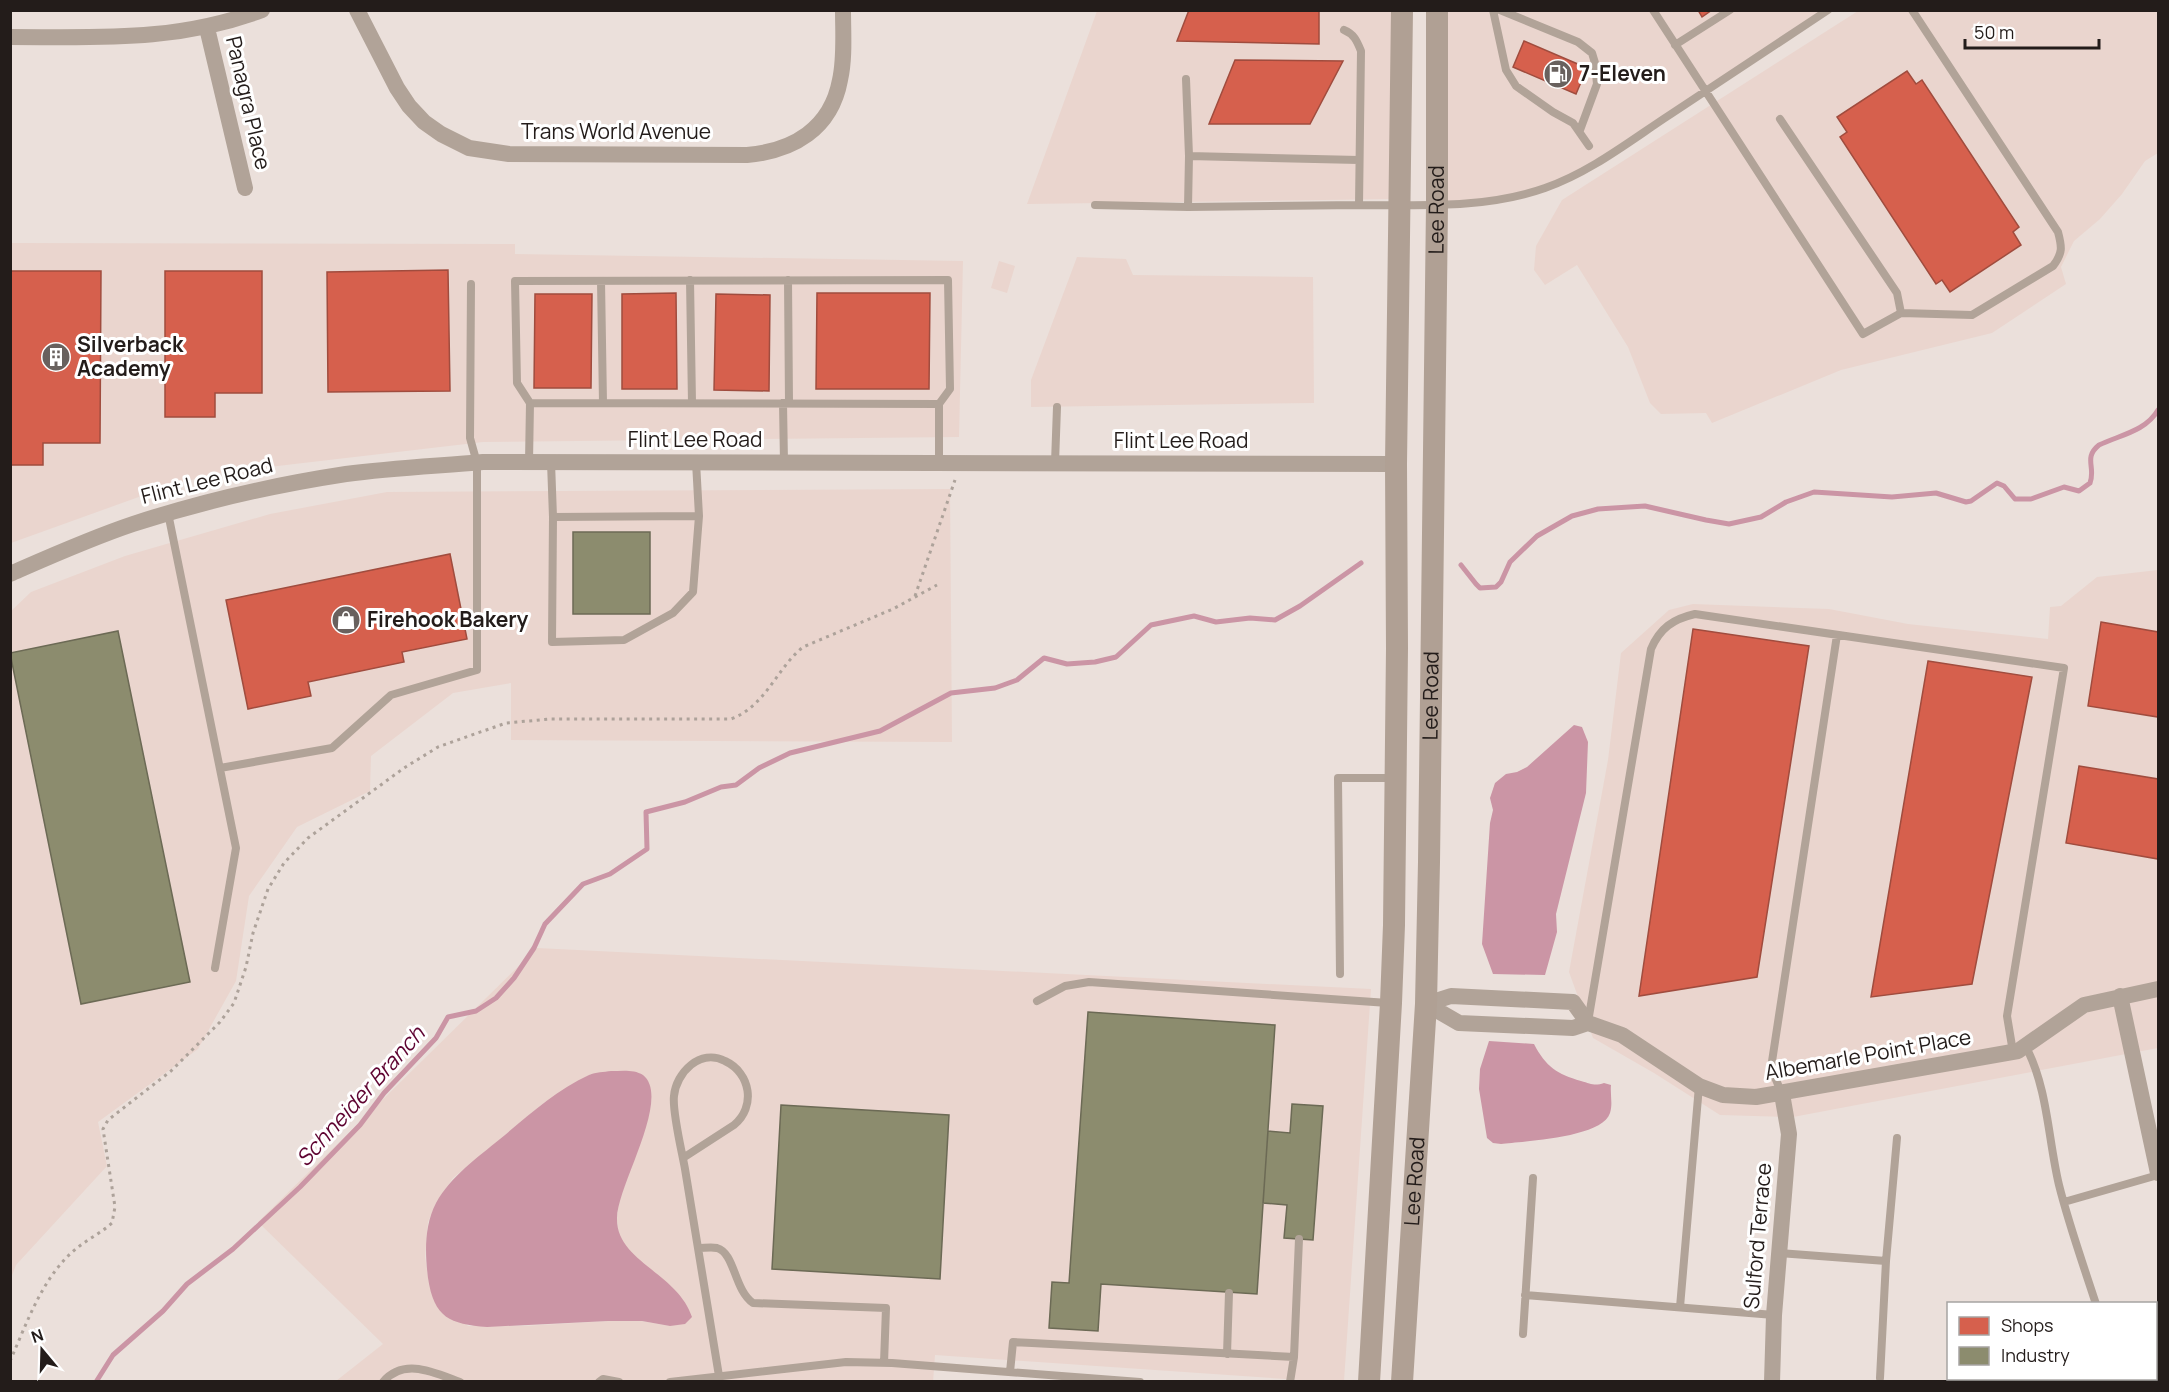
<svg xmlns="http://www.w3.org/2000/svg" width="2169" height="1392" font-family="Manrope,sans-serif">
  <style>
    .built { fill: #ead5ce; fill-rule: evenodd }
    .water { fill: #cb95a5 }
    .shops { fill: #d6604d; stroke: #a04c3e; stroke-width: 1.5 }
    .industry { fill: #8c8c6e; stroke: #6c6a55; stroke-width: 1.5 }
    .lines { fill: none; stroke-linecap: round; stroke-linejoin: round }
    .stream { stroke: #cb95a5; stroke-width: 5 }
    .path { stroke: #ada29a; stroke-width: 3; stroke-dasharray: 3 4.5; stroke-linecap: butt }
    .lane { stroke: #b1a398; stroke-width: 8 }
    .street { stroke: #b1a398; stroke-width: 16 }
    .secondary { stroke: #b0a094; stroke-width: 22 }
    .labels { text-anchor: middle; stroke-width: 6; stroke-linejoin: round; paint-order: stroke }
    .poi-label { font-size: 21px; font-weight: bold; fill: #231c1a; stroke: #fff; text-anchor: start }
    .street-label { font-size: 21px; fill: #231c1a; stroke: #fff }
    .water-label { font-size: 22px; font-style: italic; fill: #5e0331; stroke: #fff }
  </style>
  <rect width="100%" height="100%" fill="#ebe0db"/>
  <path class="built" d="M1097,11H1394V199L1027,204Z
    M1437,11H1828L1570,177L1519,195L1437,205Z
    M1858,11H2158V153L2145,161L2122,194L2100,219L2074,241L2061,267L2066,284L1992,333L1841,370L1712,423L1706,413L1661,414L1650,403L1628,347L1577,265L1545,285L1534,270L1536,246L1562,200Z
    M11,243L515,244V254L963,261L959,437L483,442L218,473L172,485L11,543Z
    M1077,257L1126,259L1133,275L1313,277L1314,403L1031,407V380Z
    M999,261L1015,266L1007,293L991,288Z
    M950,489L952,742L511,740V683L453,693L371,756L370,791L297,827L249,896L236,981L198,1049L98,1122L107,1166L16,1265L11,1278L10,612L31,592L125,556L270,514L387,492Z
    M2158,570V1048L1793,1117L1720,1115L1654,1073L1593,1038L1569,972L1608,760L1621,653L1669,610L1693,604L1829,609L1908,624L2048,639L2050,607L2061,606L2097,577Z
    M537,948L1371,989L1344,1381H1315L935,1355L933,1382L336,1381L383,1344L258,1222ZM591,1074L647,1122L618,1204L617,1220L619,1234L624,1247L637,1258L670,1326L642,1321H608L524,1326H468L430,1288L425,1257L428,1222L436,1203L453,1178L545,1102Z"/>
  <path class="water" d="M1574,725L1582,727L1588,742L1586,793L1556,914L1557,932L1545,975L1493,974L1482,944L1490,823L1493,810L1490,798L1495,783L1506,774L1517,772L1527,767Z
    M1489,1041L1534,1044C1546,1067 1557,1074 1581,1081C1591,1084 1595,1086 1604,1083L1611,1085C1610,1094 1613,1104 1610,1113C1602,1138 1524,1141 1501,1144L1493,1143L1487,1138L1479,1089L1480,1069Z
    M611,1071C621,1071 634,1069 643,1075C672,1098 617,1186 617,1218C616,1262 677,1272 692,1317L685,1324L670,1326L642,1321H608L487,1327C450,1324 434,1318 428,1278C425,1254 424,1226 436,1203C451,1176 477,1158 500,1139C528,1116 556,1090 589,1075C596,1072 604,1072 611,1071Z"/>
  <path class="shops" d="M1189,10H1319V44L1177,41Z
    M1698,10H1712L1702,17Z
    M1524,41L1587,68L1576,94L1513,67Z
    M1235,60L1343,61L1310,124H1209Z
    M1907,71L1916,84L1922,80L2019,227L2013,232L2021,245L1950,292L1942,280L1936,284L1840,137L1847,132L1837,117Z
    M448,270L450,391L328,392L327,272Z
    M10,271H101L100,443H43V465H10Z
    M165,271H262V393H215V417H165Z
    M676,293L677,389H622V294Z
    M817,293H930L929,389H816Z
    M535,294H592L591,388H534Z
    M716,294L770,295L769,391L714,390Z
    M450,554L467,639L402,652L404,662L308,682L311,696L248,709L226,600Z
    M2101,622L2158,632V717L2088,706Z
    M1693,629L1809,646L1757,977L1639,996Z
    M1928,661L2032,677L1972,984L1871,997Z
    M2079,766L2158,779V859L2066,843Z"/>
  <path class="industry" d="M573,532H650V614H573Z
    M118,631L190,982L81,1004L10,653Z
    M1088,1012L1275,1025L1257,1294L1101,1284L1098,1331L1049,1328L1052,1282L1069,1283Z
    M1292,1104L1323,1106L1313,1240L1284,1238L1287,1205L1263,1203L1268,1131L1290,1133Z
    M781,1105L949,1115L940,1279L772,1269Z"/>
  <g class="lines">
    <path class="stream" d="M1461,565L1476,584L1480,588L1496,587L1501,582L1510,562L1537,536L1572,516L1598,509L1645,506L1706,520L1729,524L1761,517L1786,502L1814,492L1892,497L1936,493L1966,502L1971,501L1997,483L2004,486L2015,499H2031L2064,487L2079,491L2090,483C2096,467 2083,458 2099,445C2120,435 2146,431 2158,410
      M96,1382L113,1355L163,1311L187,1284L233,1249L300,1187L360,1125L384,1093L436,1038L448,1017L476,1011L496,998L514,978L534,948L545,924L583,884L610,874L647,849L646,812L685,802L721,787L736,785L759,768L790,753L880,731L951,693L995,688L1017,680L1044,658L1067,664L1095,662L1116,657L1151,625L1194,616L1216,622L1250,618L1275,620L1300,606L1361,563"/>
    <path class="path" d="M915,596L955,480
      M10,1361C27,1323 43,1275 77,1248C88,1239 101,1233 112,1223L115,1207L103,1129L108,1120L171,1071L220,1022L234,1003L246,967L253,933L268,889L284,863L308,838L404,768L438,747L506,723L551,719H731C766,706 776,669 803,647L893,609L937,585"/>
    <path class="lane" d="M1493,10L1506,70L1516,86L1553,112L1573,123L1589,146
      M1500,10L1578,42L1592,53L1595,63L1597,84L1580,130
      M1653,10L1863,334L1901,313L1972,315L2053,266C2063,253 2062,247 2058,232L1912,10
      M1344,30C1354,34 1357,41 1361,51L1359,205C1420,205 1486,209 1545,188C1591,172 1631,140 1671,114C1723,79 1776,45 1828,10
      M1675,45L1730,10
      M1186,79L1189,156
      M1780,119L1897,293L1901,313
      M1095,205L1188,207L1359,205
      M1188,207L1189,156L1359,160
      M690,280L692,403
      M788,280L789,403
      M601,281L603,403
      M530,403L517,383L515,281L948,280L950,389L939,404
      M783,403L784,463
      M529,462L530,403L939,404V463
      M551,462L553,517L699,516L696,462
      M1055,463L1057,407
      M168,513L236,848L215,968
      M553,517L552,642L624,640L673,613L693,592L699,516
      M220,768L332,748L391,695L477,670V463L470,438L471,284
      M1340,974L1338,778H1393
      M1037,1001L1065,986L1089,982L1388,1003
      M1588,1022L1651,649C1660,628 1673,619 1695,614L2064,668L2007,1016L2013,1052
      M2026,1047C2048,1089 2048,1139 2059,1185C2069,1225 2083,1264 2096,1304
      M1782,1094L1771,1068L1837,635
      M683,1158L734,1125C756,1107 751,1073 725,1061C700,1048 676,1073 674,1096C672,1111 682,1152 685,1169C696,1238 708,1307 719,1376
      M2064,1202L2158,1175
      M698,1248C704,1248 712,1247 717,1248C735,1253 734,1290 753,1303L886,1308L884,1363
      M1779,1253L1886,1261
      M1525,1295L1774,1315
      M1680,1307L1699,1086
      M1523,1334L1533,1178
      M1227,1354L1229,1293
      M1294,1357L1299,1239
      M1010,1372L1013,1342L1032,1343L1294,1357L1290,1382
      M1880,1378L1886,1261L1897,1138
      M383,1382C404,1357 435,1373 460,1382
      M599,1382L603,1379L619,1382
      M670,1382L846,1362L892,1363L1140,1382"/>
    <path class="street" d="M357,10L397,88L409,106L424,122L441,134L469,148L509,154L747,155C793,151 831,129 840,80C845,58 843,33 843,10
      M207,28L245,188
      M10,37C99,37 177,42 262,10
      M10,574C51,556 91,538 133,524C203,501 274,485 346,474C392,468 437,466 483,462L1396,464
      M2120,996L2158,1173
      M1426,1004L1451,996L1573,1002L1588,1023L1622,1035L1699,1086L1723,1095L1756,1097L2018,1051L2084,1005L2158,989
      M1426,1004L1459,1023L1573,1028L1588,1023
      M2156,1352L2158,1351
      M1772,1382L1774,1315L1789,1134L1782,1094
      M2074,1382L2086,1378
      M2104,1382L2107,1378"/>
    <g class="secondary">
      <path d="M1369,1382L1391,1003L1394,925L1397,648L1396,464L1402,10"/>
      <path id="s1" d="M1402,1382L1426,1004L1429,862L1437,205V10"/>
    </g>
  </g>
  <defs>
    <g id="fuel-disc" transform="scale(1.5)"><circle r="9.5" fill="#69615e" stroke="#fff"/><path d="M-5.5-6h7V0h2V4h1.3V-2.5L3-4.5l.8-.8L6-3V5H2.5V1h-1V6h-7ZM-4.2-4.7v3.2H.2V-4.7Z" fill="#fff"/></g>
    <g id="building-disc" transform="scale(1.5)"><circle r="9.5" fill="#69615e" stroke="#fff"/><path d="M-4-6H4V6H1V3H-1V6H-4ZM-2.5-4.3h1.7v1.8h-1.7ZM.8-4.3h1.7v1.8H.8ZM-2.5-1h1.7V.8h-1.7ZM.8-1h1.7V.8H.8Z" fill="#fff"/></g>
    <g id="shop-disc" transform="scale(1.5)"><circle r="9.5" fill="#69615e" stroke="#fff"/><path d="M-5-2.5h2.3a2.7 3.5 0 0 1 5.4 0H5L5.5 6h-11ZM-1.5-2.5h3a1.5 2.3 0 0 0-3 0Z" fill="#fff"/></g>
  </defs>
  <g fill-rule="evenodd">
    <use href="#fuel-disc" x="1558" y="74"/>
    <use href="#building-disc" x="56" y="357"/>
    <use href="#shop-disc" x="346" y="620"/>
  </g>
  <g class="labels">
    <g class="poi-label">
      <text x="1579" y="81">7-Eleven</text>
      <text x="77" y="352">Silverback<tspan x="77" dy="24">Academy</tspan></text>
      <text x="367" y="627">Firehook Bakery</text>
    </g>
    <g class="street-label">
      <text transform="translate(248 103) rotate(77)" y="7">Panagra Place</text>
      <text x="616" y="139">Trans World Avenue</text>
      <text dy="7" stroke="none"><textPath href="#s1" startOffset="1173">Lee Road</textPath></text>
      <text x="695" y="447">Flint Lee Road</text>
      <text x="1181" y="448">Flint Lee Road</text>
      <text transform="translate(207 481) rotate(-14)" y="7">Flint Lee Road</text>
      <text dy="7" stroke="none"><textPath href="#s1" startOffset="687">Lee Road</textPath></text>
      <text transform="translate(1868 1055) rotate(-10)" y="7">Albemarle Point Place</text>
      <text dy="7" stroke="none"><textPath href="#s1" startOffset="201">Lee Road</textPath></text>
      <text transform="translate(1758 1236) rotate(-85)" y="7">Sulford Terrace</text>
    </g>
    <g class="water-label">
      <text transform="translate(360 1096) rotate(-48)" y="8">Schneider Branch</text>
    </g>
  </g>
  <rect width="2169" height="1392" fill="none" stroke="#231c1a" stroke-width="24"/>
  <rect x="1947" y="1302" width="210" height="78" fill="#ffffff" stroke="#a7a4a3" stroke-width="1.5"/>
  <rect x="1959" y="1317" width="30" height="18" fill="#d6604d" stroke="#a7a4a3" stroke-width="1.5"/>
  <text x="2001" y="1332" font-size="18" fill="#231c1a">Shops</text>
  <rect x="1959" y="1347" width="30" height="18" fill="#8c8c6e" stroke="#a7a4a3" stroke-width="1.5"/>
  <text x="2001" y="1362" font-size="18" fill="#231c1a">Industry</text>
  <g transform="translate(42 1350) rotate(341)" stroke="#ffffff" stroke-width="4.5" paint-order="stroke">
  <path d="M0-4.5L10 22L0 15L-10 22Z" fill="#231c1a"/>
  <text y="-9" font-size="16" font-weight="bold" text-anchor="middle" fill="#231c1a">N</text>
  </g>
  <path d="M1965 39v9h134v-9" fill="none" stroke="#231c1a" stroke-width="3"/>
  <text x="1974" y="39" font-size="18" fill="#231c1a" stroke="#ffffff" stroke-width="4.5" paint-order="stroke">50 m</text>
</svg>
